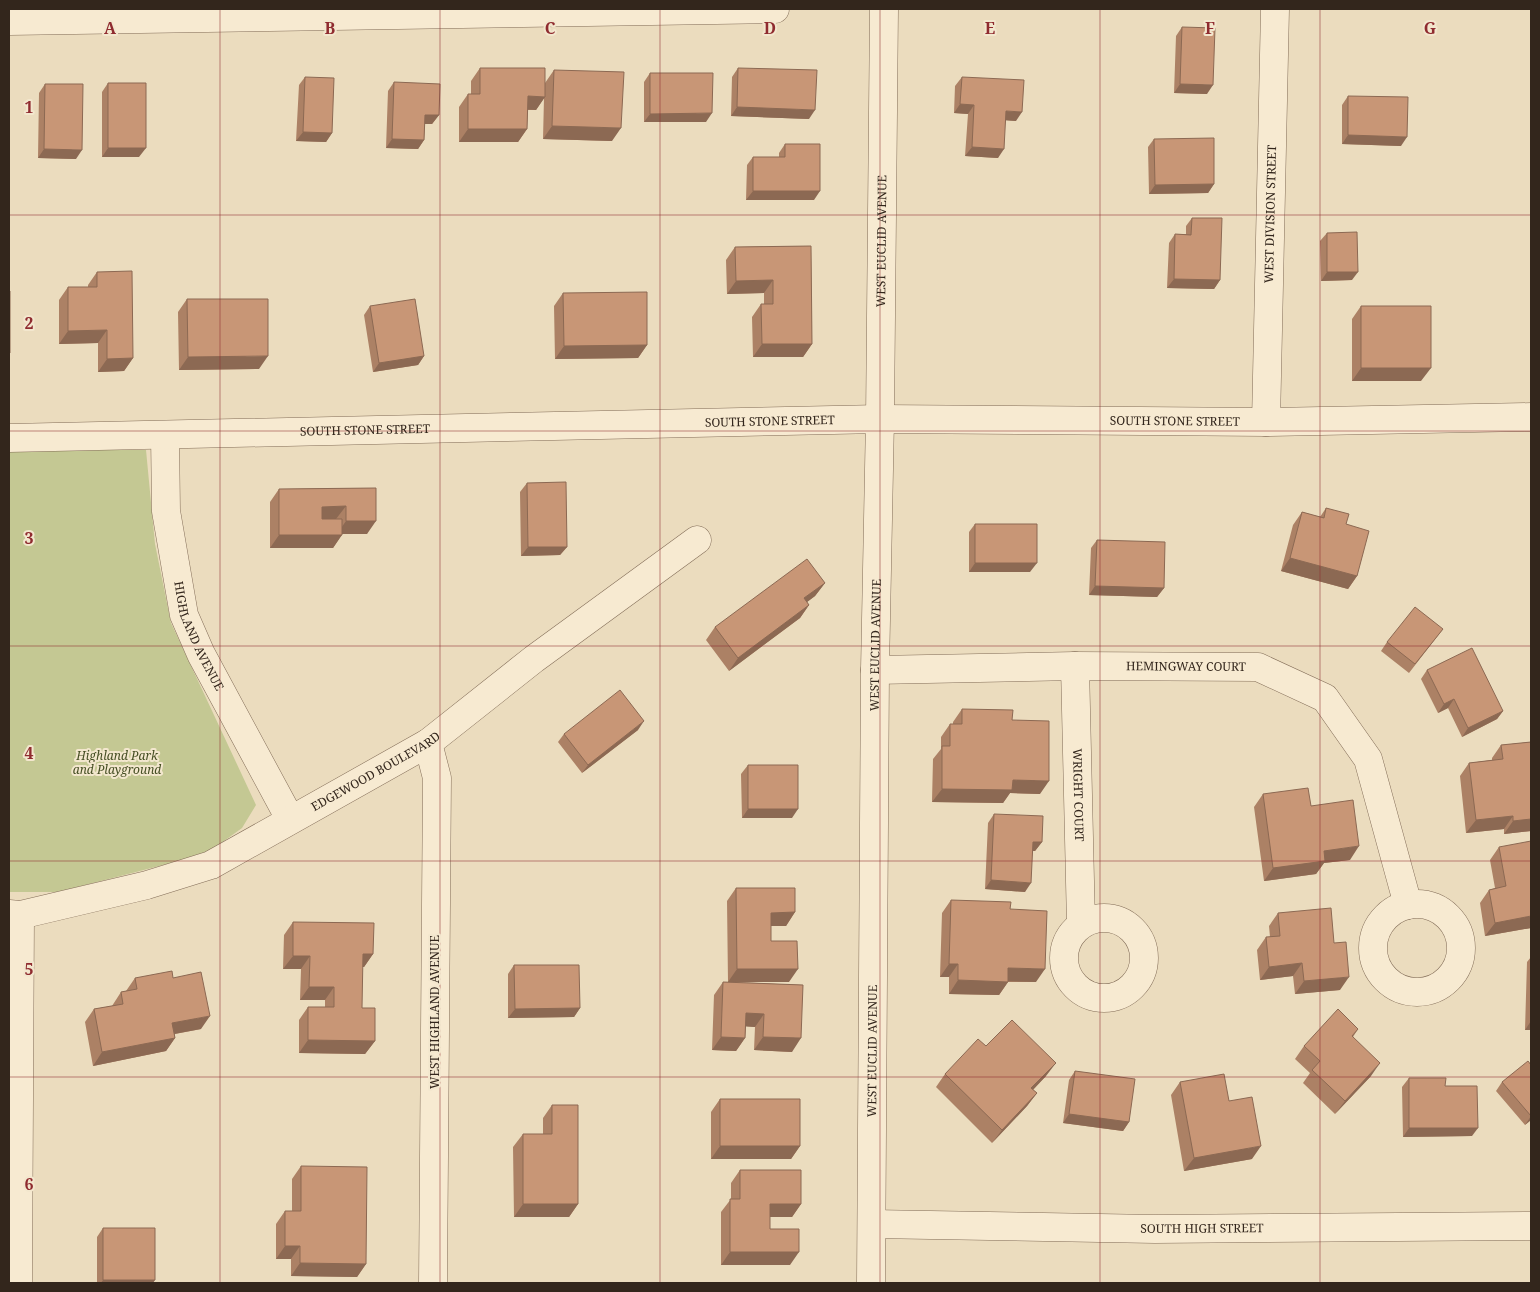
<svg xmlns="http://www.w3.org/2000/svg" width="1540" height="1292" font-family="'Noto Serif',serif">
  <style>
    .green { fill: #c4c893 }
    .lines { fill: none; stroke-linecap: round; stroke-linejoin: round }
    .minor-casing { stroke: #836d58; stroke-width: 29 }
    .minor { stroke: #f7ead1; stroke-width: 28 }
    .wall { fill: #ac8165 }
    .shaded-wall { fill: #8c6953 }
    .building { fill: #c89676; stroke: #8c6953 }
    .grid { fill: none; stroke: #8f2b2f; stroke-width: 1; stroke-opacity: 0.55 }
    .labels { text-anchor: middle; stroke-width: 4; stroke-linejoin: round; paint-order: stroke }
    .street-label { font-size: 12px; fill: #33261c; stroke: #f3e7ce }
    .park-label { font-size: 12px; font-style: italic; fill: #454e23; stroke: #f3e7ce }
    .grid-label { font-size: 16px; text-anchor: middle; font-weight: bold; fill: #8f2b2f; stroke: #f3e7ce; stroke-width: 4; stroke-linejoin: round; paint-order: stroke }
  </style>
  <rect width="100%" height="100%" fill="#ebdcbe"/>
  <path class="green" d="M9,450H146L155,544L171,623L256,805L242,828L206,854L58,892H9Z"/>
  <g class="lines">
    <g class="minor-casing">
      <g id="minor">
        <path d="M9,21L775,9"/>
        <path id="s1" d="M1266,422L1275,9"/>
        <path id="s2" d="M165,435L166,511L184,615L201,654L290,819"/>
        <path id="s3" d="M9,438L880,419L1266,422L1531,417"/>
        <path id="s4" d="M1075,666L1081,924"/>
        <path id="s5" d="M875,670L1075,666L1258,667L1325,698L1368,759L1408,905"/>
        <path d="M428,743L437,778L433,1283"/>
        <circle cx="1417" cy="948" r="44"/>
        <path id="s6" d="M9,914L20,915L147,885L211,865L428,743L534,659L697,540"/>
        <circle cx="1104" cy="958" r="40"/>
        <path id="s7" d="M872,1224L1155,1229L1531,1226"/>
        <path d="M18,1283L20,915"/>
        <path id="s8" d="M871,1283L875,670L880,419L884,9"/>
      </g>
    </g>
    <use href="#minor" class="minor"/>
  </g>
  <path class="wall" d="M1182,27L1207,94L1174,93L1176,36Z
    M480,68L545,83L554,70L612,141L543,139L544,98L536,110H528L527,129L518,142H459V107L468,94H471V81Z
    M738,68L809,119L731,116L732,77Z
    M650,73L706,122H644V82Z
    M305,77L332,133L326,142L296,141L299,85Z
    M962,77L1016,121L1006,120L998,158L965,156L968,114L954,113L955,86Z
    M394,82L439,115L432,124H425L424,140L418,149L386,148L388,91Z
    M108,83L139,157H102V92Z
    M45,84L76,159L38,158L39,93Z
    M1348,96L1401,146L1342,144V105Z
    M1154,139L1214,184L1208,193L1149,194L1148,147Z
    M785,144L814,200H746L747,165L753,157H779V153Z
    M1192,218L1220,280L1214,289L1167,288L1169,243L1175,234H1186V226Z
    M1327,233L1352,280L1321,281L1320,241Z
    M811,246L812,344L803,357H753L752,317L761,304H764V293L727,294L726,260L735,247Z
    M97,272L133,358L124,371L98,372V343L59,344V300L68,287H88V285Z
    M563,293L647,345L638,358L555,359L554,306Z
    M187,299L259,369L179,370L178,312Z
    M370,306L424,356L418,365L373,372L364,315Z
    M1361,306L1421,381H1352V319Z
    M527,483L567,547L560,555L521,556L520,492Z
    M376,488L367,534H342L333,548H270V502L279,489Z
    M1326,508L1357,576L1348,589L1281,571L1293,525L1302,512L1320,517Z
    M975,524L1030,572H969V532Z
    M1097,540L1164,588L1157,597L1089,595L1091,548Z
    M825,583L815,596L807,602L809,605L800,618L729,671L706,640L715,627Z
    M1443,629L1409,673L1381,651L1387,642Z
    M1427,670L1503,711L1497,719L1462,737L1448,708L1438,713L1421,679Z
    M962,709L1012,720L1040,794L1010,793L1003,803L932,802L933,759L941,749V737L950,724H953V722Z
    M638,730L582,773L558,742L564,734Z
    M1531,742V831L1504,834V829L1466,833L1460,776L1469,763L1492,760V758L1501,745Z
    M748,765L792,818H742L741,774Z
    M1263,794L1311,806L1350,860L1324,863L1316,874L1264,881L1254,807Z
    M994,814L1042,842L1035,851H1033L1025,892L985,889L988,823Z
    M1499,847L1531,928L1485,936L1480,903L1489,890L1495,888L1490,860Z
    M736,888L795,912L786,926H771V941L789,982H735L803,985L792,1052L754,1050L755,1027L746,1026L745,1038L736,1051L712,1050L714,995L723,982H728L727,901Z
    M951,900L1010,909L1036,982H1008L999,995L949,994V977H940L942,913Z
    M1278,913L1334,943L1340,990L1295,994L1293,976L1260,980L1257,950L1266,937H1270L1269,926Z
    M293,922L373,954L364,967H362V1008L375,1041L365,1054L299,1053V1020L308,1007H325V1000H300L301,969H283L284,935Z
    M1531,957V1030H1525L1527,962Z
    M514,965L580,1008L574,1017L508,1018V974Z
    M135,978H173L201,1029L175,1034V1038L166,1051L93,1066L85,1022L94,1009L112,1006L121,992L126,991Z
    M1358,1029L1353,1037L1371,1076L1335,1114L1303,1083L1310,1073L1295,1059L1304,1046Z
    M986,1046L1046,1076L1033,1090L1037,1093L1027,1106L992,1143L936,1087L945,1074Z
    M1531,1065V1120L1525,1125L1496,1091L1502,1082Z
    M1075,1071L1129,1122L1123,1131L1063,1123L1069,1080Z
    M1409,1078L1472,1136L1403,1137L1402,1087Z
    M1180,1082L1229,1101L1252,1159L1184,1171L1171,1095Z
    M720,1099L800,1146L791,1159H711V1112Z
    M552,1105L578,1204L569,1217H514L513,1147L523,1134H543V1118Z
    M301,1166L366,1264L357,1277L291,1276V1259H276V1224L285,1211H292V1179Z
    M740,1170L801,1204L792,1217H770V1229L790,1265H721V1212L731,1199V1183Z
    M103,1228L153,1283H97V1237Z"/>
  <path class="shaded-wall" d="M1180,84L1213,85L1207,94L1174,93Z
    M528,96L545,97L536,110L518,109Z
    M960,104L974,105L968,114L954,113Z
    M737,107L815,110L809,119L731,116Z
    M1006,111L1022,112L1016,121L1000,120Z
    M712,113L706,122H644L650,114Z
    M425,115H439L432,124H419Z
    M552,126L621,128L612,141L543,139Z
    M468,129H527L518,142H459Z
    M303,132L332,133L326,142L296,141Z
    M1348,135L1407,137L1401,146L1342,144Z
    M392,139L424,140L418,149L386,148Z
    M972,147L1004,149L998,158L965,156Z
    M108,148H146L139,157H102Z
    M44,149L82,150L76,159L38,158Z
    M1214,184L1208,193L1149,194L1155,185Z
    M753,191H820L814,200H746Z
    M1327,272H1358L1352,280L1321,281Z
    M1174,279L1220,280L1214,289L1167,288Z
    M773,280L764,293L727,294L736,281Z
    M107,330L98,343L59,344L68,331Z
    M762,344H812L803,357H753Z
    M647,345L638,358L555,359L564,346Z
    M268,356L259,369L179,370L188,357Z
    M424,356L418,365L373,372L379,363Z
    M133,358L124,371L98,372L107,359Z
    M1361,368H1431L1421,381H1352Z
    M346,506L336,519L313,520L322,507Z
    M346,521H376L367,534H337Z
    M279,535H342L333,548H270Z
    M528,547H567L560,555L521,556Z
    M1290,558L1357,576L1348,589L1281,571Z
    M975,563H1037L1030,572H969Z
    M825,583L815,596L795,611L804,598Z
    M1095,586L1164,588L1157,597L1089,595Z
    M809,605L800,618L729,671L738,658Z
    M1454,699L1448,708L1438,713L1444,704Z
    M1503,711L1497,719L1462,737L1468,728Z
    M644,721L638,730L582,773L588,765Z
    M1013,780L1049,781L1040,794L1010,793L1003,803L932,802L942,789Z
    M748,809H798L792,818H742Z
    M1513,816L1504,829L1466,833L1476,820Z
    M1531,819V831L1504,834L1513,821Z
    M1033,842H1042L1035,851H1027Z
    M1359,846L1350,860L1324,863L1316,874L1264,881L1273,868L1324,851Z
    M991,880L1031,883L1025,892L985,889Z
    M795,912L786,926H762L771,913Z
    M1531,916V928L1485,936L1495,923Z
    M363,954H373L364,967H353Z
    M293,956H310L301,969H283Z
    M1302,963L1293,976L1260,980L1269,967Z
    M949,964H958L949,977H940Z
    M1008,968L1045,969L1036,982L999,981Z
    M737,969H798L789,982H728Z
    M1349,977L1340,990L1295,994L1304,981Z
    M958,980L1008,982L999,995L949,994Z
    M309,987H334L325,1000H300Z
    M580,1008L574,1017L508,1018L515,1009Z
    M746,1013L764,1014L755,1027L737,1026Z
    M210,1016L201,1029L163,1036L172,1023Z
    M1531,1021V1030H1525Z
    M721,1037L745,1038L736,1051L712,1050Z
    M763,1037L801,1038L792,1052L754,1050Z
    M175,1038L166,1051L93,1066L102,1052Z
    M308,1040L375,1041L365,1054L299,1053Z
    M1056,1063L1046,1076L1022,1101L1031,1088Z
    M1380,1063L1371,1076L1335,1114L1345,1101Z
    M1037,1093L1027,1106L992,1143L1002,1130Z
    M1069,1114L1129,1122L1123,1131L1063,1123Z
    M1531,1116V1120L1525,1125Z
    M1409,1128H1478L1472,1136L1403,1137Z
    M720,1146H800L791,1159H711Z
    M1261,1146L1252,1159L1184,1171L1194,1158Z
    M523,1204H578L569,1217H514Z
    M770,1204H801L792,1217H761Z
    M285,1246H300L291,1259H276Z
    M730,1252H799L790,1265H721Z
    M300,1263L366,1264L357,1277L291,1276Z
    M103,1280H155L153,1283H101Z"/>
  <path class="building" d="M1182,27L1215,28L1213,85L1180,84Z
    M480,68H545V97L528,96L527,129H468V94H480Z
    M738,68L817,70L815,110L737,107Z
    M554,70L624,72L621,128L552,126Z
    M650,73H713L712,113L650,114Z
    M305,77L334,78L332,133L303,132Z
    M962,77L1024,80L1022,112L1006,111L1004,149L972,147L974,105L960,104Z
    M394,82L440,84L439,115H425L424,140L392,139Z
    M108,83H146V148H108Z
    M45,84H83L82,150L44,149Z
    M1348,96L1408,97L1407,137L1348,135Z
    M1214,138V184L1155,185L1154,139Z
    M785,144H820V191H753V157H785Z
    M1192,218H1222L1220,280L1174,279L1175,234L1191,235Z
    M1357,232L1358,272H1327V233Z
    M811,246L812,344H762L761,304H773V280L736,281L735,247Z
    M132,271L133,358L107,359V330L68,331V287H97V272Z
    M9,291H10V353H9Z
    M647,292V345L564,346L563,293Z
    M187,299H268V356L188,357Z
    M415,299L424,356L379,363L370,306Z
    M1361,306H1431V368H1361Z
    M566,482L567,547H528L527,483Z
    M376,488V521H346V506L322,507V519H342V535H279V489Z
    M1326,508L1349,514L1346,524L1369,531L1357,576L1290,558L1302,512L1324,518Z
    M975,524H1037V563H975Z
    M1097,540L1165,542L1164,588L1095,586Z
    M807,559L825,583L804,598L809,605L738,658L715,627Z
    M1415,607L1443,629L1415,664L1387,642Z
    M1472,648L1503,711L1468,728L1454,699L1444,704L1427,670Z
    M620,690L644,721L588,765L564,734Z
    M962,709L1013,710L1012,720L1049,721V781L1013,780L1012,790L942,789V746H950V724H962Z
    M1531,742V819L1513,821V816L1476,820L1469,763L1503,759L1501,745Z
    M748,765H798V809H748Z
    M1308,788L1311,806L1353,800L1359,846L1324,851L1325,861L1273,868L1263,794Z
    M994,814L1043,816L1042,842H1033L1031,883L991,880Z
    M1531,841V916L1495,923L1489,890L1506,886L1499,847Z
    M736,888H795V912L771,913V941H797L798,969H737Z
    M951,900L1011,902L1010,909L1047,911L1045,969L1008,968V982L958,980V964H949Z
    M1331,908L1334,943L1346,942L1349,977L1304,981L1302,963L1269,967L1266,937L1280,936L1278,913Z
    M293,922L374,923L373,954H363L362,1008H375V1041L308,1040V1007H334V987H309L310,956H293Z
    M514,965H579L580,1008L515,1009Z
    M172,971L173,978L201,972L210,1016L172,1023L175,1038L102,1052L94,1009L123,1004L121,992L137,989L135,978Z
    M723,982L803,985L801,1038L763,1037L764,1014L746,1013L745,1038L721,1037Z
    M1338,1009L1358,1029L1352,1036L1380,1063L1345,1101L1312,1070L1320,1061L1304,1046Z
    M1012,1020L1056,1063L1031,1088L1037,1093L1002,1130L945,1074L978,1039L986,1046Z
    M1528,1061L1531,1065V1116L1502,1082Z
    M1075,1071L1135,1079L1129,1122L1069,1114Z
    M1224,1074L1229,1101L1252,1097L1261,1146L1194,1158L1180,1082Z
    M1409,1078H1446L1445,1086H1477L1478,1128H1409Z
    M720,1099H800V1146H720Z
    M552,1105H578V1204H523V1134H552Z
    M301,1166L367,1167L366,1264L300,1263V1246H285V1211H301Z
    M740,1170H801V1204H770V1229H799V1252H730V1199H740Z
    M103,1228H155V1280H103Z"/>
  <path class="grid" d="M220,9V1283M440,9V1283M660,9V1283M880,9V1283M1100,9V1283M1320,9V1283M9,215H1531M9,431H1531M9,646H1531M9,861H1531M9,1077H1531"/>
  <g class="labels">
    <g class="street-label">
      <text dy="4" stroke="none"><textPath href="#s1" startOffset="208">WEST DIVISION STREET</textPath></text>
      <text dy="4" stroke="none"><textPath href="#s8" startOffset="1042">WEST EUCLID AVENUE</textPath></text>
      <text dy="4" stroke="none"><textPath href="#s3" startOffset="1166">SOUTH STONE STREET</textPath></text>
      <text dy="4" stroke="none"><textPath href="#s3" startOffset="761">SOUTH STONE STREET</textPath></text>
      <text dy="4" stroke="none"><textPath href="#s3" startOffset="356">SOUTH STONE STREET</textPath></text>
      <text dy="4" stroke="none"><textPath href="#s2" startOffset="206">HIGHLAND AVENUE</textPath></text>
      <text dy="4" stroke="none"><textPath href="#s8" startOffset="638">WEST EUCLID AVENUE</textPath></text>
      <text dy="4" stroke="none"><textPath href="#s5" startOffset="311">HEMINGWAY COURT</textPath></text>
      <text dy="4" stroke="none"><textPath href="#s6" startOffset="398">EDGEWOOD BOULEVARD</textPath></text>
      <text dy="4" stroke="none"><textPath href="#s4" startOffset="129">WRIGHT COURT</textPath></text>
      <text transform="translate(435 1012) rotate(-90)" y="4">WEST HIGHLAND AVENUE</text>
      <text dy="4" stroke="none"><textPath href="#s8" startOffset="232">WEST EUCLID AVENUE</textPath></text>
      <text dy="4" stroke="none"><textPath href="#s7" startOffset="330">SOUTH HIGH STREET</textPath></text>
    </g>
    <g class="park-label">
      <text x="117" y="760">Highland Park<tspan x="117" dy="14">and Playground</tspan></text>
    </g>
  </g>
  <g class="grid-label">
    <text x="110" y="34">A</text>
    <text x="330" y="34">B</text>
    <text x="550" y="34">C</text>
    <text x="770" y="34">D</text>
    <text x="990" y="34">E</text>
    <text x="1210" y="34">F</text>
    <text x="1430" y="34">G</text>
    <text x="29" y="113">1</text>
    <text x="29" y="329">2</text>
    <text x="29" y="544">3</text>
    <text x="29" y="759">4</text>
    <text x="29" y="975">5</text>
    <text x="29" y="1190">6</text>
  </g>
  <rect width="1540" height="1292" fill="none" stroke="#33261c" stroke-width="20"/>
</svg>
